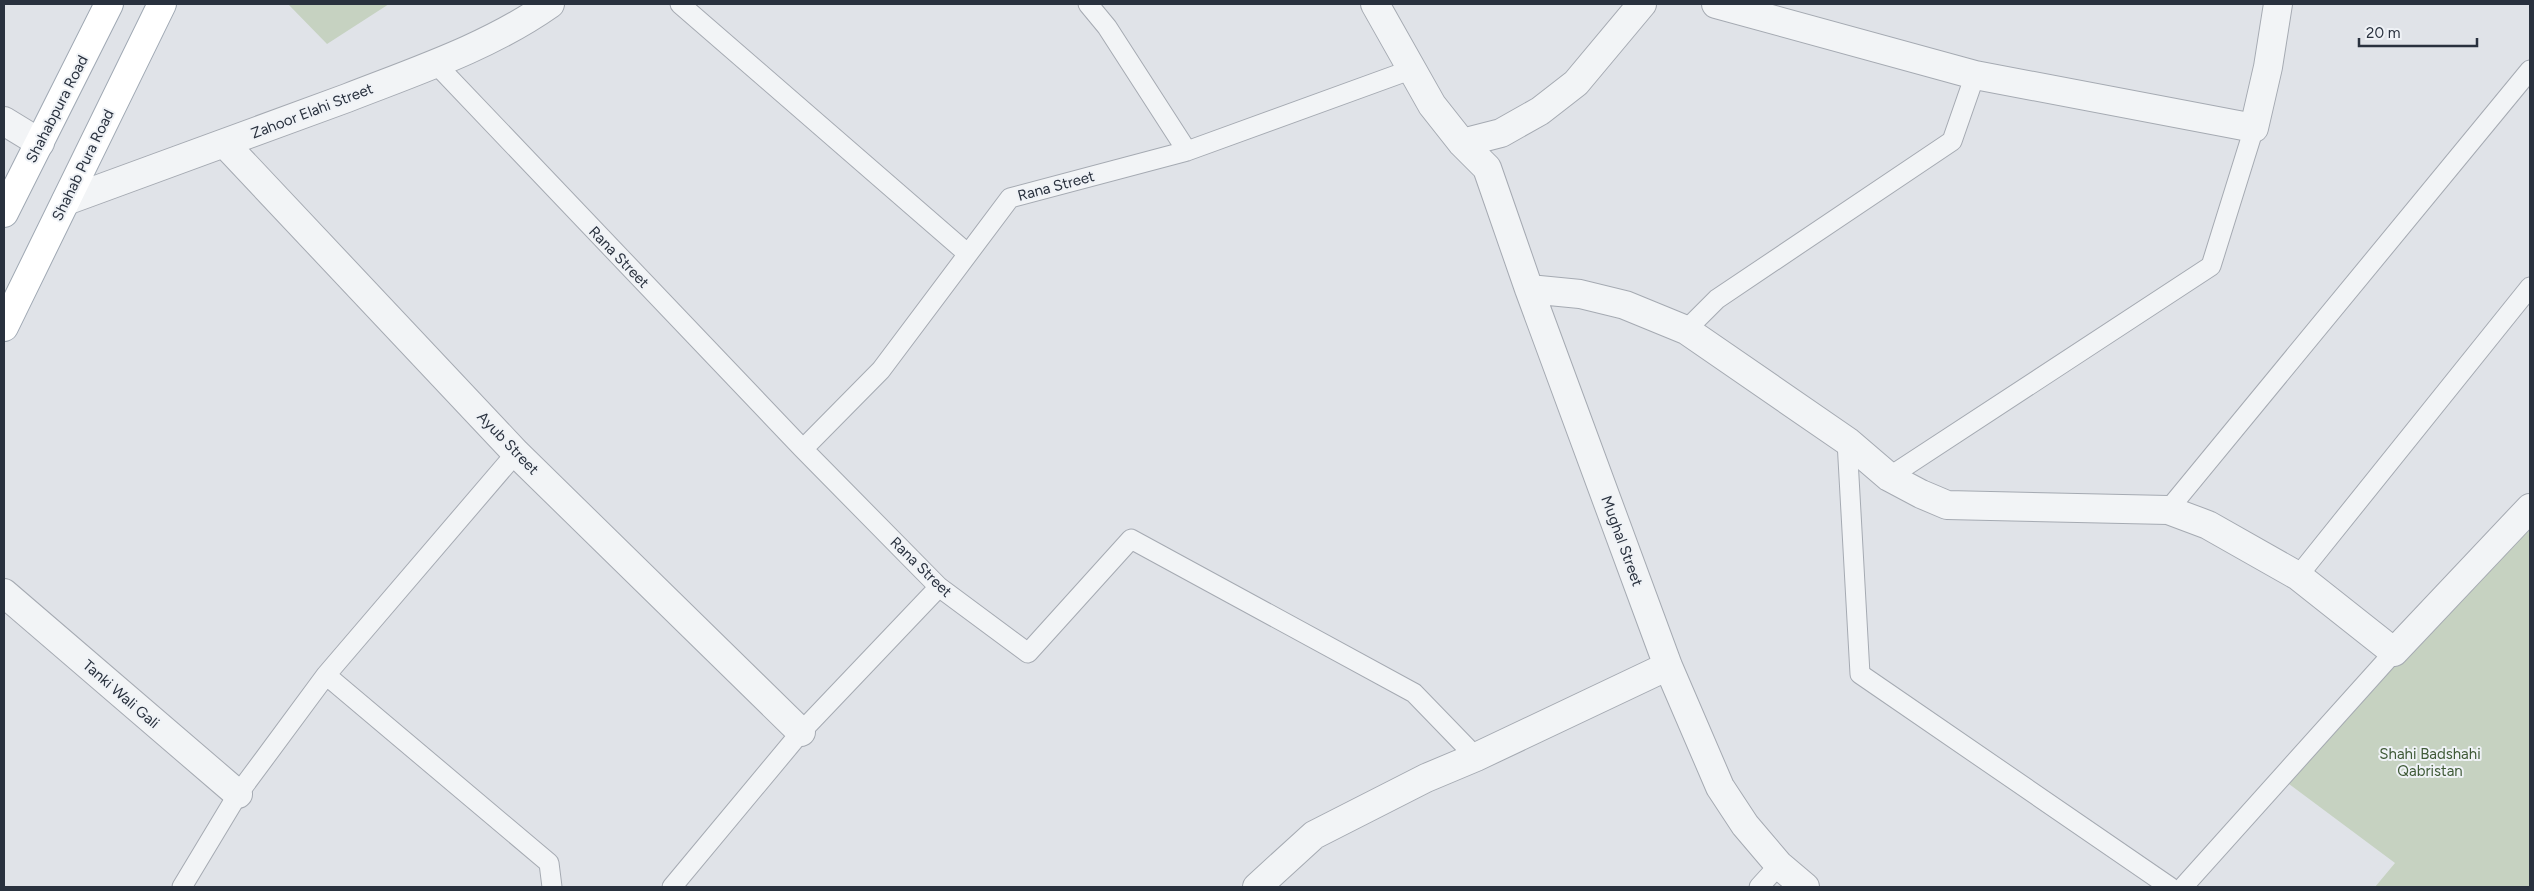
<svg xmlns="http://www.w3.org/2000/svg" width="2534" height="891" font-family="Figtree,sans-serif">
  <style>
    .green { fill: #c6d2c1 }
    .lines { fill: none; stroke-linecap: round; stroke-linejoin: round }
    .lane-casing { stroke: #a5aab2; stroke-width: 21 }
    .street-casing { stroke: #a5aab2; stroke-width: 30 }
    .primary-casing { stroke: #9fa8b3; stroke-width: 30 }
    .lane { stroke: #f2f4f6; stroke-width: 19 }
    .street { stroke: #f2f4f6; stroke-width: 28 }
    .primary { stroke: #fff; stroke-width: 28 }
    .labels { text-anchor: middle; stroke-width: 4; stroke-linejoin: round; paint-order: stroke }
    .street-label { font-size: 15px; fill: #29313e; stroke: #eff2f6 }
    .park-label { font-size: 15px; fill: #3f5a37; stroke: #eff2f6 }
  </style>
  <rect width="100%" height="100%" fill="#e0e3e8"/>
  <path class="green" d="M288,4H389L327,44Z
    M2530,508V887H2375L2395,863L2281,778Z"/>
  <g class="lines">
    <g class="lane-casing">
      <path id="lane" d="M680,4L968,254
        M1088,4L1107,27L1187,151
        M436,64L803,449L939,587L1028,653L1131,539L1414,693L1476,757
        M1686,330L1717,299L1952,141L1975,75
        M1847,441L1860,674L2170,887
        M803,449L881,370L1010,198L1187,151L1410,70
        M1889,477L2211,266L2254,128
        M2168,510L2530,70
        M2298,576L2530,287
        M326,675L549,863L552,887
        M182,887L238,794L326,675L516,453
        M672,887L801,732L939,587
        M1759,887L1779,865
        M2183,887L2394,652"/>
    </g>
    <g class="street-casing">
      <path id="street" d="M1375,4L1432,105L1462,143L1487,168L1529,289L1668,666L1720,787L1745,825L1779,865L1805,887
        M1716,4L1975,75L2254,128L2268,67L2278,4
        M4,121L40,143
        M1462,143L1501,133L1540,111L1576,83L1642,4
        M225,144L516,453L801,732
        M66,201C160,167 254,133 347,98C416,71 489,47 550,4
        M1529,289L1580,294L1625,305L1686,330L1847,441L1889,477L1921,494L1947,505L2168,510L2208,525L2298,576L2394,652L2530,508
        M4,593L238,794
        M1257,887L1314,835L1426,778L1476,757L1668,666"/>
    </g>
    <g class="primary-casing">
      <path id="primary" d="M4,213L109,4
        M4,327L162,4"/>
    </g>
    <use href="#lane" class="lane"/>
    <use href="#street" class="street"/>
    <use href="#primary" class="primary"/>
  </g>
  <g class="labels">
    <g class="street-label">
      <text transform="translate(57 109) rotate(-63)" y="5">Shahabpura Road</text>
      <text transform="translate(312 111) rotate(-21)" y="5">Zahoor Elahi Street</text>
      <text transform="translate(83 165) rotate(-64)" y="5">Shahab Pura Road</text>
      <text transform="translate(1056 186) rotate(-15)" y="5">Rana Street</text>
      <text transform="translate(619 257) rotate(46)" y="5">Rana Street</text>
      <text transform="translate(508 443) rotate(46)" y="5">Ayub Street</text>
      <text transform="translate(1622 541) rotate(70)" y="5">Mughal Street</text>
      <text transform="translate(921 567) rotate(44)" y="5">Rana Street</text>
      <text transform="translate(121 694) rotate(41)" y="5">Tanki Wali Gali</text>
    </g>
    <g class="park-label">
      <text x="2430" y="759">Shahi Badshahi<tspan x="2430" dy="17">Qabristan</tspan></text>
    </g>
  </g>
  <rect width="2534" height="891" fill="none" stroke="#29313e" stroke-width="10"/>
  <path d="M2359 38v8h118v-8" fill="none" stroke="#29313e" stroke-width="2.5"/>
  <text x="2366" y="38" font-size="15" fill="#29313e" stroke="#eff2f6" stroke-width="4" paint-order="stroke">20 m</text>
</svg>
